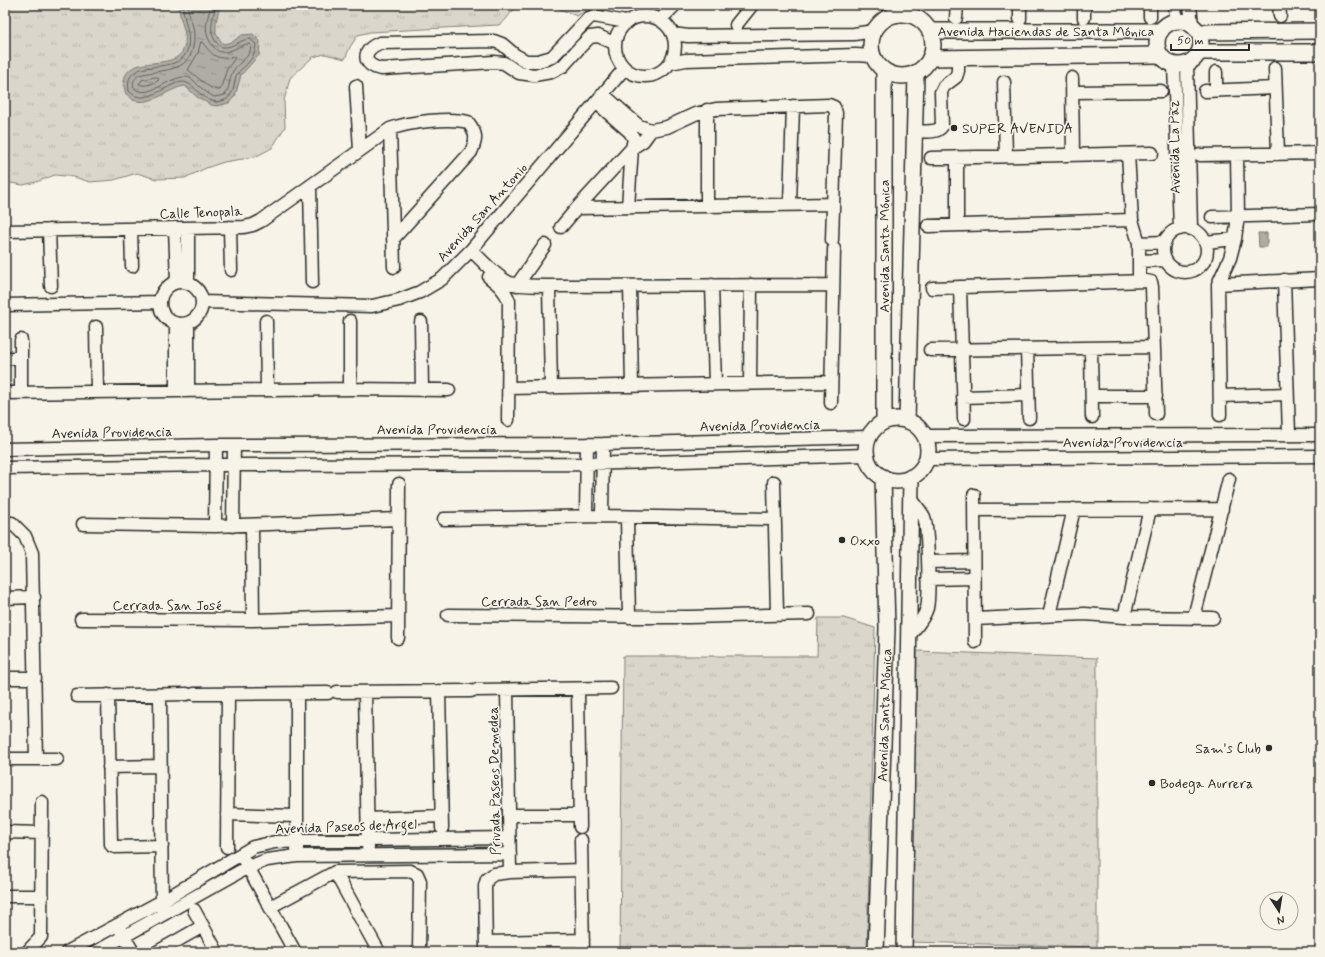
<svg xmlns="http://www.w3.org/2000/svg" width="1325" height="957" font-family="Mynerve,sans-serif">
  <style>
    .grass { fill: url(#grass-tufts); stroke: #82807c }
    .water { fill: url(#water-ripples); stroke: #7a7874 }
    .lines { fill: none; stroke-linecap: round; stroke-linejoin: round }
    .shore { stroke: #605f5b; stroke-width: 1 }
    .minor-casing { stroke: #2b2b2b; stroke-width: 15 }
    .tertiary-casing { stroke: #2b2b2b; stroke-width: 18 }
    .minor { stroke: #f7f3e8; stroke-width: 12 }
    .tertiary { stroke: #f7f3e8; stroke-width: 15 }
    .poi-dot { fill: #2b2b2b; stroke: #f7f3e8; stroke-width: 1.5 }
    .labels { text-anchor: middle; stroke-width: 3.5; stroke-linejoin: round; paint-order: stroke }
    .street-label { font-size: 14px; fill: #2b2b2b; stroke: #f7f3e8 }
    .poi-label { font-size: 14px; fill: #2b2b2b; stroke: #f7f3e8; text-anchor: start }
  </style>
  <defs>
    <pattern id="grass-tufts" width="24" height="20" patternUnits="userSpaceOnUse"><rect width="24" height="20" fill="#dad6cc"/><path d="M3 7l-1-3M5 7V3M7 7l1-3M15 17l-1-3M17 17v-4M19 17l1-3" fill="none" stroke="#bbb8af"/></pattern>
    <pattern id="water-ripples" width="26" height="14" patternUnits="userSpaceOnUse"><rect width="26" height="14" fill="#afaca4"/><path d="M2 4q2-2 4 0t4 0M15 11q2-2 4 0t4 0" fill="none" stroke="#8f8c86"/></pattern>
  </defs>
  <rect width="100%" height="100%" fill="#f7f3e8"/>
  <filter id="ink" filterUnits="userSpaceOnUse"><feTurbulence type="fractalNoise" baseFrequency=".025" numOctaves="2"/><feDisplacementMap in="SourceGraphic" scale="8" xChannelSelector="R" yChannelSelector="G"/><feConvolveMatrix kernelMatrix="1 2 1 2 8 2 1 2 1" color-interpolation-filters="sRGB"/></filter>
  <g filter="url(#ink)">
    <path class="grass" d="M5,5H526C508,7 510,21 498,25L370,32L358,35L350,47L345,59L325,54L313,57L290,78L284,101L285,127L272,148L255,157L224,162L206,168L185,178L156,179L137,173L114,180L90,182L74,177L55,175L36,182L23,185L5,182Z
      M550,5H619L606,12L594,9L586,11L577,16Z
      M818,618H844L875,628L867,952H620L623,656H817Z
      M917,651L1097,658V947L911,942Z"/>
    <path class="water" d="M179,5H220L216,22V34L223,44L232,42L242,35L253,34L260,41L259,55L241,75L235,96L229,103L216,106L211,105L197,97L185,86C168,88 152,107 133,100C131,98 128,95 126,94C125,90 123,85 124,81C128,52 176,73 184,48C189,33 178,19 179,5Z
      M1258,233H1267V247H1259Z"/>
    <g class="lines">
      <path class="shore" d="M183,5C183,20 191,33 188,48C181,80 122,52 129,91C145,108 165,84 182,82C195,81 203,106 222,101C226,100 229,98 231,94C235,88 234,80 237,74C239,71 242,69 244,67C252,59 255,55 256,44L250,39C241,39 233,48 223,47C220,47 218,44 216,42C208,31 213,17 216,5
        M188,5C188,16 194,25 194,35C195,74 166,68 139,75C134,79 132,82 134,88C148,101 170,75 187,77C194,78 198,87 204,90C207,93 211,95 214,97L225,95C230,88 229,78 233,71C239,61 250,59 251,46L249,44C240,44 233,52 223,52C218,52 216,50 213,46C202,32 207,21 211,5
        M201,42L203,43C213,56 216,60 234,57L235,58L227,69L220,90C211,92 196,75 188,70L198,53Z
        M156,77L158,78L159,80C153,84 145,87 139,84L142,80Z"/>
      <g class="minor-casing">
        <path id="minor" d="M1020,5V19
          M1084,5V18
          M1150,5V17
          M1175,5L1176,21
          M1190,5L1192,25
          M1279,5L1280,16
          M615 46a30 30 0 1 1 60 0a30 30 0 1 1-60 0Z
          M956,18L957,5
          M660,20L675,5
          M736,25L752,5
          M673,34L688,36L854,34L874,31
          M614,43L598,36L590,37L580,47L563,66L551,72L534,75L519,73L504,63L494,62L382,69C361,66 362,49 380,43L494,41L502,44L515,55L526,61H538L552,57L589,18L594,16L626,22
          M670,63L686,60L856,55L872,56
          M1187,64L1191,229
          M1174,65L1180,229
          M1275,68L1278,154
          M1216,72V90
          M1072,78L1073,155
          M1004,82L1006,156
          M356,86L360,150
          M1205,91L1275,88
          M1073,92L1161,91
          M604,95L639,126L651,130L667,127L695,114L716,109L829,105L834,107L836,113L832,240
          M597,103L630,132L634,139L632,148L628,207
          M390,129L394,267
          M914,131C923,131 937,134 942,126L941,92L944,86L956,77L958,71V58
          M1128,154L1132,220L1139,243V281
          M1200,155L1320,153
          M957,157V225
          M931,158L1152,153
          M310,186L312,282
          M790,204L793,106
          M707,205V110
          M577,208L833,204
          M1212,217L1320,214
          M928,226L1132,220
          M230,227L231,270
          M561,227L577,208L632,148L643,141L651,130
          M1163 250a22 22 0 1 1 44 0a22 22 0 1 1-44 0Z
          M175,228L177,282
          M188,228V283
          M131,229L132,266
          M49,230L51,286
          M5,231L244,227L253,225L261,221L390,129C409,122 449,117 468,122C477,134 477,139 471,152L393,239
          M1205,242L1235,239
          M1139,243L1164,242
          M471,250C482,260 497,278 510,283C522,287 537,285 549,286L833,285
          M1140,261L1164,260
          M489,277C498,284 505,290 509,301L508,420
          M1284,280L1289,435
          M160 303a21 21 0 1 1 42 0a21 21 0 1 1-42 0Z
          M1218,284L1320,279
          M517,285L545,245
          M712,285L715,384
          M549,286L551,388
          M630,286L632,386
          M960,287L964,419
          M932,288L1146,281L1151,282L1152,287L1156,414
          M202,302L372,306L399,300L420,292L442,279L471,250L624,69
          M5,305L160,302
          M266,321L267,390
          M421,322L422,390
          M188,323V391
          M96,327L97,391
          M21,340V393
          M1091,348L1092,417
          M1027,349L1029,418
          M930,350L1154,347
          M5,358H20
          M750,384L751,285
          M508,388L831,382
          M350,389V321
          M176,391V324
          M5,393L350,389L449,390
          M1092,396H1156
          M1220,396L1287,394
          M963,397L1028,395
          M831,403L834,249
          M1220,415L1218,284L1230,258L1235,239L1238,216L1237,155
          M925,436L1320,435
          M5,449L216,445L603,444L868,437
          M927,459L1320,456
          M5,468L216,465L587,464L866,455
          M774,482L777,614
          M974,495L975,642
          M974,510L1222,509
          M586,516L587,444
          M602,516L603,444
          M627,517L629,617
          M444,519L602,516L774,519
          M5,523H12L25,536L32,553L36,759
          M83,524L215,526L398,519
          M252,525L253,620
          M215,526L216,445
          M233,526L234,445
          M928,562L974,561
          M928,579L974,578
          M5,598L34,597
          M448,615L689,617L809,614
          M1049,615L1074,509
          M1124,617L1150,509
          M1194,617L1229,479
          M81,619L253,620L398,616
          M975,619L1085,614L1124,617L1213,618
          M909,636C915,628 924,619 927,608C930,596 928,527 924,517C920,510 914,503 910,497
          M398,638L399,484
          M5,678H35
          M578,689L580,827
          M477,690L611,688
          M507,690L510,872
          M439,691L442,828
          M337,692L471,691
          M365,692L368,847
          M297,693V849
          M194,694L328,693
          M108,695L111,844L112,846L115,847L162,846
          M160,695L162,908
          M77,696L187,694
          M5,759H57
          M109,767L160,766
          M227,814L297,816
          M509,815H580
          M368,819L441,816
          M5,832L42,833
          M581,840L583,952
          M227,847L228,694
          M244,860L295,952
          M335,872L379,952
          M5,896H42
          M270,907L335,872L410,871L417,874L420,881L419,952
          M194,910L217,952
          M121,931L133,952
          M486,942L583,940
          M27,952L41,937L42,802
          M67,952L162,901L253,847L275,842L297,841L509,838
          M96,952L248,867L267,860L297,856L510,854
          M157,952L203,926
          M486,952L485,886L487,879L494,874L510,872L581,870"/>
      </g>
      <g class="tertiary-casing">
        <g id="tertiary">
          <circle cx="902" cy="45" r="31"/>
          <circle cx="1179" cy="43" r="22"/>
          <path id="s1" d="M930,31H1161"/>
          <path d="M1199,32L1320,31"/>
          <path d="M1199,52H1320"/>
          <path d="M930,58L1160,55"/>
          <path d="M884,72V421"/>
          <circle cx="897" cy="450" r="31"/>
          <path d="M907,421L916,74"/>
          <path id="s2" d="M876,952L887,628L883,477"/>
          <path d="M904,952L911,477"/>
        </g>
      </g>
      <use href="#minor" class="minor"/>
      <use href="#tertiary" class="tertiary"/>
    </g>
  </g>
  <g class="poi-dot">
    <circle cx="954" cy="128" r="4"/>
    <circle cx="842" cy="540" r="4"/>
    <circle cx="1269" cy="748" r="4"/>
    <circle cx="1152" cy="783" r="4"/>
  </g>
  <g class="labels">
    <g class="street-label">
      <text dy="5" stroke="none"><textPath href="#s1" startOffset="116">Avenida Haciendas de Santa Mónica</textPath></text>
      <text transform="translate(1174 147) rotate(-91)" y="5">Avenida La Paz</text>
      <text transform="translate(201 212) rotate(-2)" y="5">Calle Tenopala</text>
      <text transform="translate(482 212) rotate(-48)" y="5">Avenida San Antonio</text>
      <text transform="translate(884 246) rotate(-90)" y="5">Avenida Santa Mónica</text>
      <text transform="translate(760 425) rotate(-1)" y="5">Avenida Providencia</text>
      <text x="437" y="434">Avenida Providencia</text>
      <text transform="translate(112 432) rotate(-1)" y="5">Avenida Providencia</text>
      <text x="1123" y="447">Avenida Providencia</text>
      <text x="539" y="606">Cerrada San Pedro</text>
      <text x="167" y="610">Cerrada San José</text>
      <text dy="5" stroke="none"><textPath href="#s2" startOffset="237">Avenida Santa Mónica</textPath></text>
      <text transform="translate(494 781) rotate(-91)" y="5">Privada Paseos Demedea</text>
      <text transform="translate(346 826) rotate(-2)" y="5">Avenida Paseos de Argel</text>
    </g>
    <g class="poi-label">
      <text x="962" y="133">SUPER AVENIDA</text>
      <text x="850" y="545">Oxxo</text>
      <text x="1261" y="753" text-anchor="end">Sam's Club</text>
      <text x="1160" y="788">Bodega Aurrera</text>
    </g>
  </g>
  <rect width="1325" height="957" fill="none" stroke="#f7f3e8" stroke-width="20"/>
  <rect x="10" y="10" width="1305" height="937" fill="none" stroke="#2b2b2b" stroke-width="1.5" filter="url(#ink)"/>
  <g transform="translate(1279 911) rotate(168)"><circle r="19" fill="#f7f3e8" stroke="#a5a39c"/>
  <path d="M0-3L7 15L0 10L-7 15Z" fill="#2b2b2b"/>
  <text y="-6" font-size="11" font-weight="bold" text-anchor="middle" fill="#2b2b2b">N</text>
  </g>
  <path d="M1171 44v6h78v-6" fill="none" stroke="#2b2b2b" stroke-width="2"/>
  <text x="1177" y="44" font-size="12" fill="#2b2b2b" stroke="#f7f3e8" stroke-width="3" paint-order="stroke">50 m</text>
</svg>
